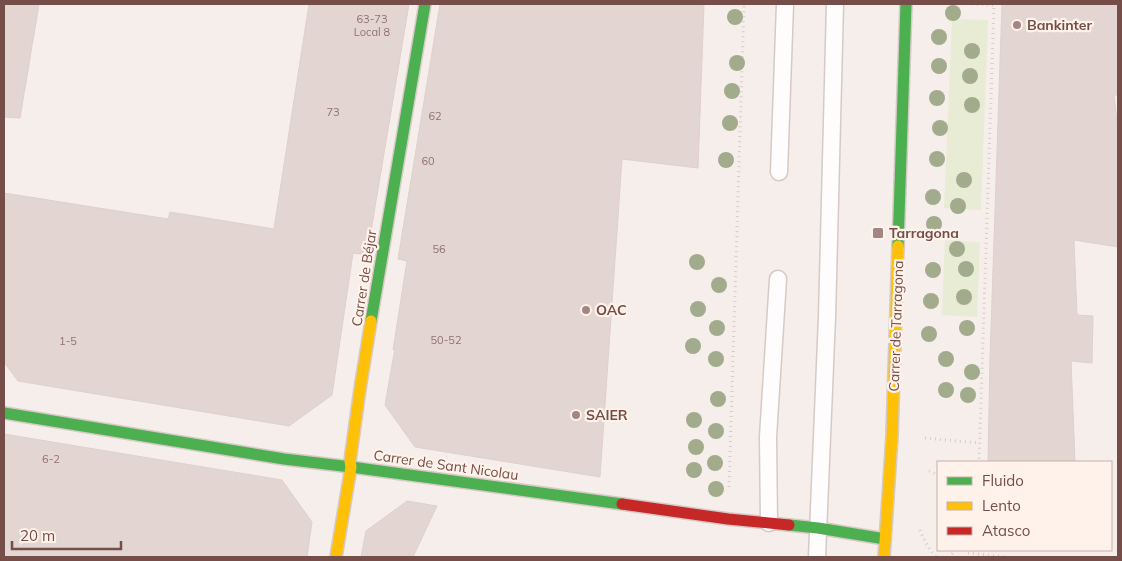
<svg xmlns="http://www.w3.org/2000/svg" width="1122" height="561" font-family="Mulish,sans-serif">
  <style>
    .green { fill: #e8ecd4 }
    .building { fill: #e3d5d2; stroke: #dfd0cc }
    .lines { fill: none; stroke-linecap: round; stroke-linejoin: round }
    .lane-casing { stroke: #d5cac6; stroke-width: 19 }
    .fast-casing { stroke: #d6c9c6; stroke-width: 14 }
    .slow-casing { stroke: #d6c9c6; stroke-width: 14 }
    .jam-casing { stroke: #d6c9c6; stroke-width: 14 }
    .path { stroke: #d8cccb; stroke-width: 3; stroke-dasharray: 1 4; stroke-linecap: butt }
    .lane { stroke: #fefcfc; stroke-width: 16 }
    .fast { stroke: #4caf50; stroke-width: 11 }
    .slow { stroke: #ffc107; stroke-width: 11 }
    .jam { stroke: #c62828; stroke-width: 11 }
    .tree { fill: #a2ab8c }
    .poi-dot { fill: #a28681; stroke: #fff2ea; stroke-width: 2 }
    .labels { text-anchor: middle; stroke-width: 4.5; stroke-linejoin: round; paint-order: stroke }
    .number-label { font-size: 11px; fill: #92726e }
    .poi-label { font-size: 14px; font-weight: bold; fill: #754e49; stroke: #fff2ea; text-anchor: start }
    .street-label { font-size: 14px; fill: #754e49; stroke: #fff2ea }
  </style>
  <rect width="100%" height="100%" fill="#f6eeea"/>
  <path class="green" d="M952,19L988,20L981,210L944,208Z
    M945,240L980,242L977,317L942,315Z"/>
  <path class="building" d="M4,4H39L20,118L4,117Z
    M309,4H409L367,255L353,253L332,395L289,426L18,381L4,362V193L168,219L170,212L274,229Z
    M440,4H704L698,168L622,159L600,477L415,447L385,405L395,348L393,350L407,261L398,259Z
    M1002,4H1118V95H1114L1118,130V247L1074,240L1077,315L1093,316L1092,363L1071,361L1075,462H988L990,358Z
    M4,434L282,480L312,522L307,557H4Z
    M407,501L437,506L413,557H361L366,531Z"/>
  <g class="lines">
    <g class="lane-casing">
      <path id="lane" d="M779,172L785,4
        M769,523L768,437L778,279
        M817,557L827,317L835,4"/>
    </g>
    <g class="fast-casing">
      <path id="fast" d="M898,246L906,4
        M371,321L425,4
        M4,413L284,459L351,467L622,504
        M789,525L818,528L885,539"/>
    </g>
    <g class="slow-casing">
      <path id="slow" d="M336,557L351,467L350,461L360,389L371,321
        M884,557L892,436L898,246"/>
    </g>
    <g class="jam-casing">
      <path id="jam" d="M622,504L728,519L789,525"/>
    </g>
    <path class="path" d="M972,4L994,5L979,462
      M925,438L979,443
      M929,471L938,475
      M729,487L744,4
      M920,530C924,540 929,549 936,557
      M968,553L1006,557
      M952,554L955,550"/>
    <use href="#lane" class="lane"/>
    <use href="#fast" class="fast"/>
    <use href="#slow" class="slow"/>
    <use href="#jam" class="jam"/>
  </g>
  <g class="tree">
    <circle cx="953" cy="13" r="8"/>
    <circle cx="735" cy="17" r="8"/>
    <circle cx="939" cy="37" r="8"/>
    <circle cx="972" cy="51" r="8"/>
    <circle cx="737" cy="63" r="8"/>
    <circle cx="939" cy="66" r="8"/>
    <circle cx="970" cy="76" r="8"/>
    <circle cx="732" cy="91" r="8"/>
    <circle cx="937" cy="98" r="8"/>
    <circle cx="972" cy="105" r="8"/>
    <circle cx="730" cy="123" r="8"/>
    <circle cx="940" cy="128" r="8"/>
    <circle cx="937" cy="159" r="8"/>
    <circle cx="726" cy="160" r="8"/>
    <circle cx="964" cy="180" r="8"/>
    <circle cx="933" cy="197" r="8"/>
    <circle cx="958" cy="206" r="8"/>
    <circle cx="934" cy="224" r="8"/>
    <circle cx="957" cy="249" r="8"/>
    <circle cx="697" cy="262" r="8"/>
    <circle cx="966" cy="269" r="8"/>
    <circle cx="933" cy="270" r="8"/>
    <circle cx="719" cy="285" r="8"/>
    <circle cx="964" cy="297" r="8"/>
    <circle cx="931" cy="301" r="8"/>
    <circle cx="698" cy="309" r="8"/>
    <circle cx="717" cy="328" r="8"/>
    <circle cx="967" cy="328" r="8"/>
    <circle cx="929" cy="334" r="8"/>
    <circle cx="693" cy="346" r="8"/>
    <circle cx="716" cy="359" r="8"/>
    <circle cx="946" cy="359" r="8"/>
    <circle cx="972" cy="372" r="8"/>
    <circle cx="946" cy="390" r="8"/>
    <circle cx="968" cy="395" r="8"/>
    <circle cx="718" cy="399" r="8"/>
    <circle cx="694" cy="420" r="8"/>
    <circle cx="716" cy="431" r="8"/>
    <circle cx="696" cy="447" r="8"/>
    <circle cx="715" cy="463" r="8"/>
    <circle cx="694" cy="470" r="8"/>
    <circle cx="716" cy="489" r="8"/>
  </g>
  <g class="poi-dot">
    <circle cx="1017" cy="25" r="5"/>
    <rect x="872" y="227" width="12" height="12" rx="2.5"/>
    <circle cx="586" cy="310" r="5"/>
    <circle cx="576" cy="415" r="5"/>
  </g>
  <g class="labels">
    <g class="number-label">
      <text x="372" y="23">63-73<tspan x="372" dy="13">Local 8</tspan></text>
      <text x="333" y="116">73</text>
      <text x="435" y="120">62</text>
      <text x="428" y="165">60</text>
      <text x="439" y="253">56</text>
      <text x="446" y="344">50-52</text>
      <text x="68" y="345">1-5</text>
      <text x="51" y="463">6-2</text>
    </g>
    <g class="poi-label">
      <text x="1027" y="30">Bankinter</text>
      <text x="889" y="238">Tarragona</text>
      <text x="596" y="315">OAC</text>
      <text x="586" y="420">SAIER</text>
    </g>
    <g class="street-label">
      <text transform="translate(364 278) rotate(-81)" y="5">Carrer de Béjar</text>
      <text transform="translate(896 326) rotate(-88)" y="5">Carrer de Tarragona</text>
      <text transform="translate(446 465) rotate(8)" y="5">Carrer de Sant Nicolau</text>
    </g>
  </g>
  <rect width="1122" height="561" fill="none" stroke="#754e49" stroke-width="10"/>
  <rect x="937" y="461" width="175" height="90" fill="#fff2ea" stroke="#c8b0aa"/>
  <rect x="947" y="477" width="25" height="8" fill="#4caf50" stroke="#c8b0aa"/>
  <text x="982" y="486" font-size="15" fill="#754e49">Fluido</text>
  <rect x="947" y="502" width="25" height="8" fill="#ffc107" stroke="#c8b0aa"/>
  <text x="982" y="511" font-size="15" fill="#754e49">Lento</text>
  <rect x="947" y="527" width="25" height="8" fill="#c62828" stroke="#c8b0aa"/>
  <text x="982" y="536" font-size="15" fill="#754e49">Atasco</text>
  <path d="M12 541v8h109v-8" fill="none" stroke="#754e49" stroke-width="2.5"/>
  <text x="20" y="541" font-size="15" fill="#754e49" stroke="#fff2ea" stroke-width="4" paint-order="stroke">20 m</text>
</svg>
